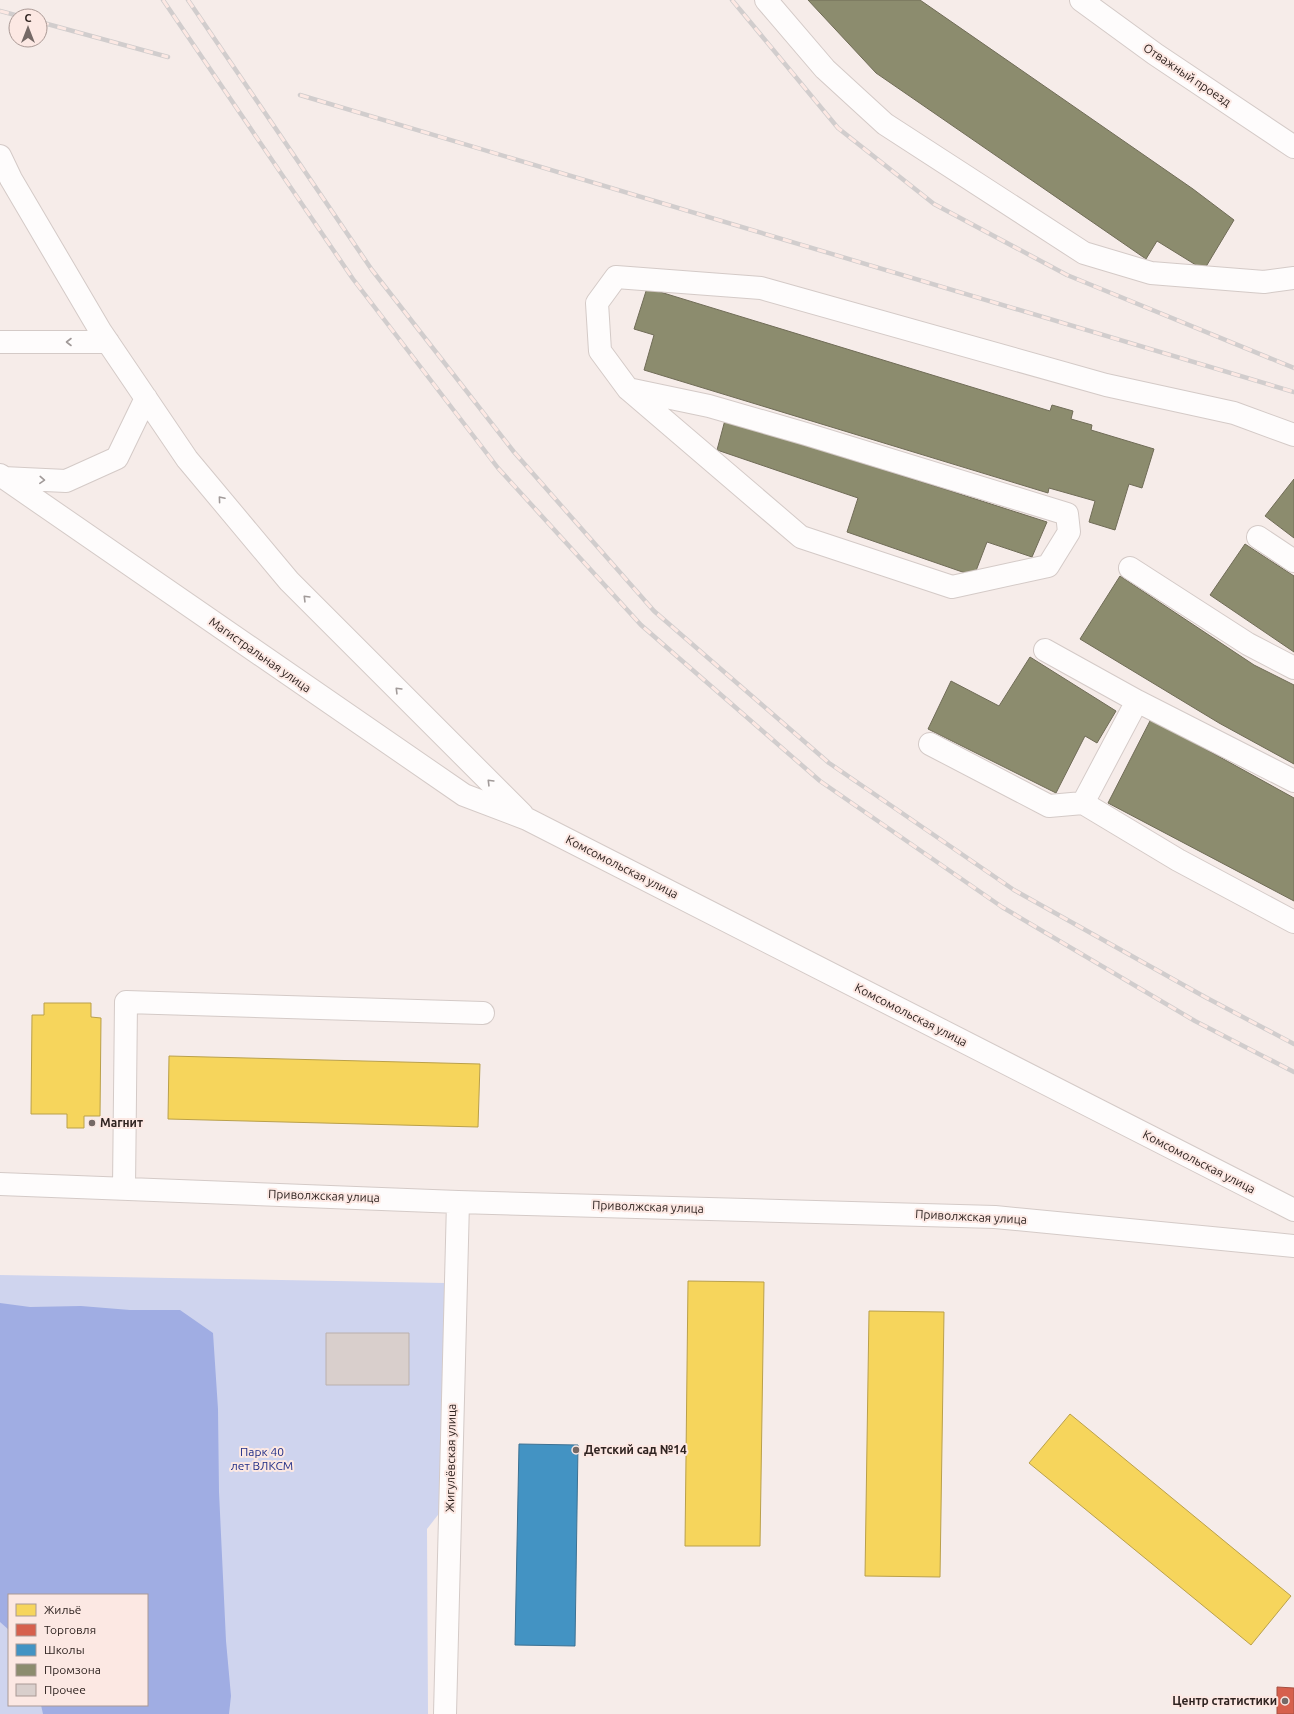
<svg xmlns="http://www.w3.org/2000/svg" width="1294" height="1714" font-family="Ubuntu,sans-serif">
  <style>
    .green { fill: #cfd4ee; fill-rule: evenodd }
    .water { fill: #a0ade3 }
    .homes { fill: #f6d55c; stroke: #baa04a }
    .shops { fill: #d6604d; stroke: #a44e40 }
    .schools { fill: #4393c3; stroke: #3d7192 }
    .industry { fill: #8c8c6e; stroke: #706c57 }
    .building { fill: #d9cfcc; stroke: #bab0ad }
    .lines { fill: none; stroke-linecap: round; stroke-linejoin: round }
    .minor-casing { stroke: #d4cac7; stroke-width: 24 }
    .minor { stroke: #fefcfc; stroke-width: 22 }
    .rail-casing { stroke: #d1cdcd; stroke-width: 4.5 }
    .rail { stroke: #fce8e3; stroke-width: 3; stroke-dasharray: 9; stroke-linecap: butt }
    .oneway { stroke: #a19a99 }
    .poi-dot { fill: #756966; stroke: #fce8e3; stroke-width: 1.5 }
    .labels { text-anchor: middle; stroke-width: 4; stroke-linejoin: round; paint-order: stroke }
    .street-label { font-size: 12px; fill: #2f2320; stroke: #fce8e3 }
    .poi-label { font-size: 12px; font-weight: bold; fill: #2f2320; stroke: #fce8e3; text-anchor: start }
    .park-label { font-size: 12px; fill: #212e87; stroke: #fce8e3 }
  </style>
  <rect width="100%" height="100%" fill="#f6ece9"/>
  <path class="green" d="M0,1275L445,1283L441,1511L427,1529L428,1714H0ZM9,1595H147V1705H9Z"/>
  <path class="water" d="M0,1303L30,1307L81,1306L130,1310H180L213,1333L218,1409L219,1492L226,1641L231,1696L229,1714H43L41,1705H147V1595H9V1630L0,1622Z"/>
  <path class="homes" d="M44,1003H91V1017L101,1018L100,1116H84V1128H67V1114H31L32,1015H44Z
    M169,1056L480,1064L478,1127L168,1119Z
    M688,1281L764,1282L760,1546H685Z
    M869,1311L944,1312L940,1577L865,1576Z
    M1070,1414L1291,1596L1251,1645L1029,1463Z"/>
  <path class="shops" d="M1277,1687L1294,1688V1714H1277Z"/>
  <path class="schools" d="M519,1444L578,1445L575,1646L515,1645Z"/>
  <path class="industry" d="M808,0H920L1193,189L1234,220L1204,270L1157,241L1146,259L876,73Z
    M647,288L1050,411L1052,405L1073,411L1071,419L1092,425L1091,430L1154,449L1142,488L1129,484L1115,530L1089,522L1095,501L1049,488L1048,493L644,370L654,335L634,329Z
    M725,420L935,486L1047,522L1032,557L987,542L974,576L847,532L858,498L717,450Z
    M1294,479V538L1265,516Z
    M1245,544L1294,576V652L1210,595Z
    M1120,576L1254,665L1294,685V764L1219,723L1080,639Z
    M1030,657L1116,711L1097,743L1085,736L1056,793L928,729L951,681L999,706Z
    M1151,719L1294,798V901L1108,803Z"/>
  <path class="building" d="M326,1333H409V1385H326Z"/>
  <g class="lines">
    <g class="minor-casing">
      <path id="minor" d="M766,0L825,69L885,124L1084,253L1151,273L1264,282L1294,278
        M1081,0L1155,54L1294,147
        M0,156L11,179L101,332L187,459L289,581L522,814
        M0,342H108
        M628,389L709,406L806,434L1067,514L1069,532L1048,566L952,587L801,537L628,389L600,351L597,303L616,277L761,288L1106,385L1234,413L1294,435
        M0,475L464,795L527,819L1294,1210
        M3,478L66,481L117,458L146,398
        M1258,537L1294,561
        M1130,568L1248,644L1294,668
        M1045,650L1137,701L1083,803L1178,860L1294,922
        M1137,701L1294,781
        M930,744L1049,806L1083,803
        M0,1184L458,1202L995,1217L1294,1246
        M124,1188L126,1002L483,1013
        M445,1714L458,1202"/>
    </g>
    <use href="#minor" class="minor"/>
    <g class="rail-casing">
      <path id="rail" d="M163,0L353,279L498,468L641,625L820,781L1002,907L1195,1021L1294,1072
        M188,0L372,270L514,452L654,611L829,763L1014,890L1205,997L1294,1044
        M732,0L838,128L934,204L1067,275L1294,368
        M0,11L19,16
        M40,22L168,57
        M300,95L1294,392"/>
    </g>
    <use href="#rail" class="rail"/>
  </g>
  <defs><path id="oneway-chevron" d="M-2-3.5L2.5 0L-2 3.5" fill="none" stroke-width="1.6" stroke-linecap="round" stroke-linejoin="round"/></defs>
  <g class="oneway">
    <use href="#oneway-chevron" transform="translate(69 342) rotate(-180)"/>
    <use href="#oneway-chevron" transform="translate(42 480) rotate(3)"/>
    <use href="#oneway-chevron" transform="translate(221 499) rotate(-130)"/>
    <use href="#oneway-chevron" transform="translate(306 598) rotate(-135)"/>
    <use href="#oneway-chevron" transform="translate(398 690) rotate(-135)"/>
    <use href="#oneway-chevron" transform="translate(490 782) rotate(-135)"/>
  </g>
  <g class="poi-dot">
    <circle cx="92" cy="1123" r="4"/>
    <circle cx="576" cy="1450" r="4"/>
    <circle cx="1285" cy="1701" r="4"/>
  </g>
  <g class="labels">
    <g class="street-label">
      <text transform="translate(1187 75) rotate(34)" y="4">Отважный проезд</text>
      <text transform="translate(260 655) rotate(35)" y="4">Магистральная улица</text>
      <text transform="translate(622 867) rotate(27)" y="4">Комсомольская улица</text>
      <text transform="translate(911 1015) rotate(27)" y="4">Комсомольская улица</text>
      <text transform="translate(1199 1162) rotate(27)" y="4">Комсомольская улица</text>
      <text transform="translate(324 1196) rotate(2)" y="4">Приволжская улица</text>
      <text transform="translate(648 1207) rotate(2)" y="4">Приволжская улица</text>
      <text transform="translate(971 1217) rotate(3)" y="4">Приволжская улица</text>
      <text transform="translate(451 1458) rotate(-89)" y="4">Жигулёвская улица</text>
    </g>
    <g class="poi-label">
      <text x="100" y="1127">Магнит</text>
      <text x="584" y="1454">Детский сад №14</text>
      <text x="1277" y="1705" text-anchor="end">Центр статистики</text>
    </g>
    <g class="park-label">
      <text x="262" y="1456">Парк 40<tspan x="262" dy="14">лет ВЛКСМ</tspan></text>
    </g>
  </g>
  <rect x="8" y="1594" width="140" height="112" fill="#fce8e3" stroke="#aa9995"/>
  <rect x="16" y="1604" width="20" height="12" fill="#f6d55c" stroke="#aa9995"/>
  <text x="44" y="1614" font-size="12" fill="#2f2320">Жильё</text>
  <rect x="16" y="1624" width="20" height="12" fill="#d6604d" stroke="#aa9995"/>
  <text x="44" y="1634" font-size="12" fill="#2f2320">Торговля</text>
  <rect x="16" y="1644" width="20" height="12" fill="#4393c3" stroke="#aa9995"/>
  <text x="44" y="1654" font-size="12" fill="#2f2320">Школы</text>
  <rect x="16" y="1664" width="20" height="12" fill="#8c8c6e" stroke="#aa9995"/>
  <text x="44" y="1674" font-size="12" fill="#2f2320">Промзона</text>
  <rect x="16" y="1684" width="20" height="12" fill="#d9cfcc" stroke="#aa9995"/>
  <text x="44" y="1694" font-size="12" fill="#2f2320">Прочее</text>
  <g transform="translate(28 28)"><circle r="19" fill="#fce8e3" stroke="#aa9995"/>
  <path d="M0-3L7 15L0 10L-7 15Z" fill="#756966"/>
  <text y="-6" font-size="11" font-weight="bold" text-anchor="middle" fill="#2f2320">С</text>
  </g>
</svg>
